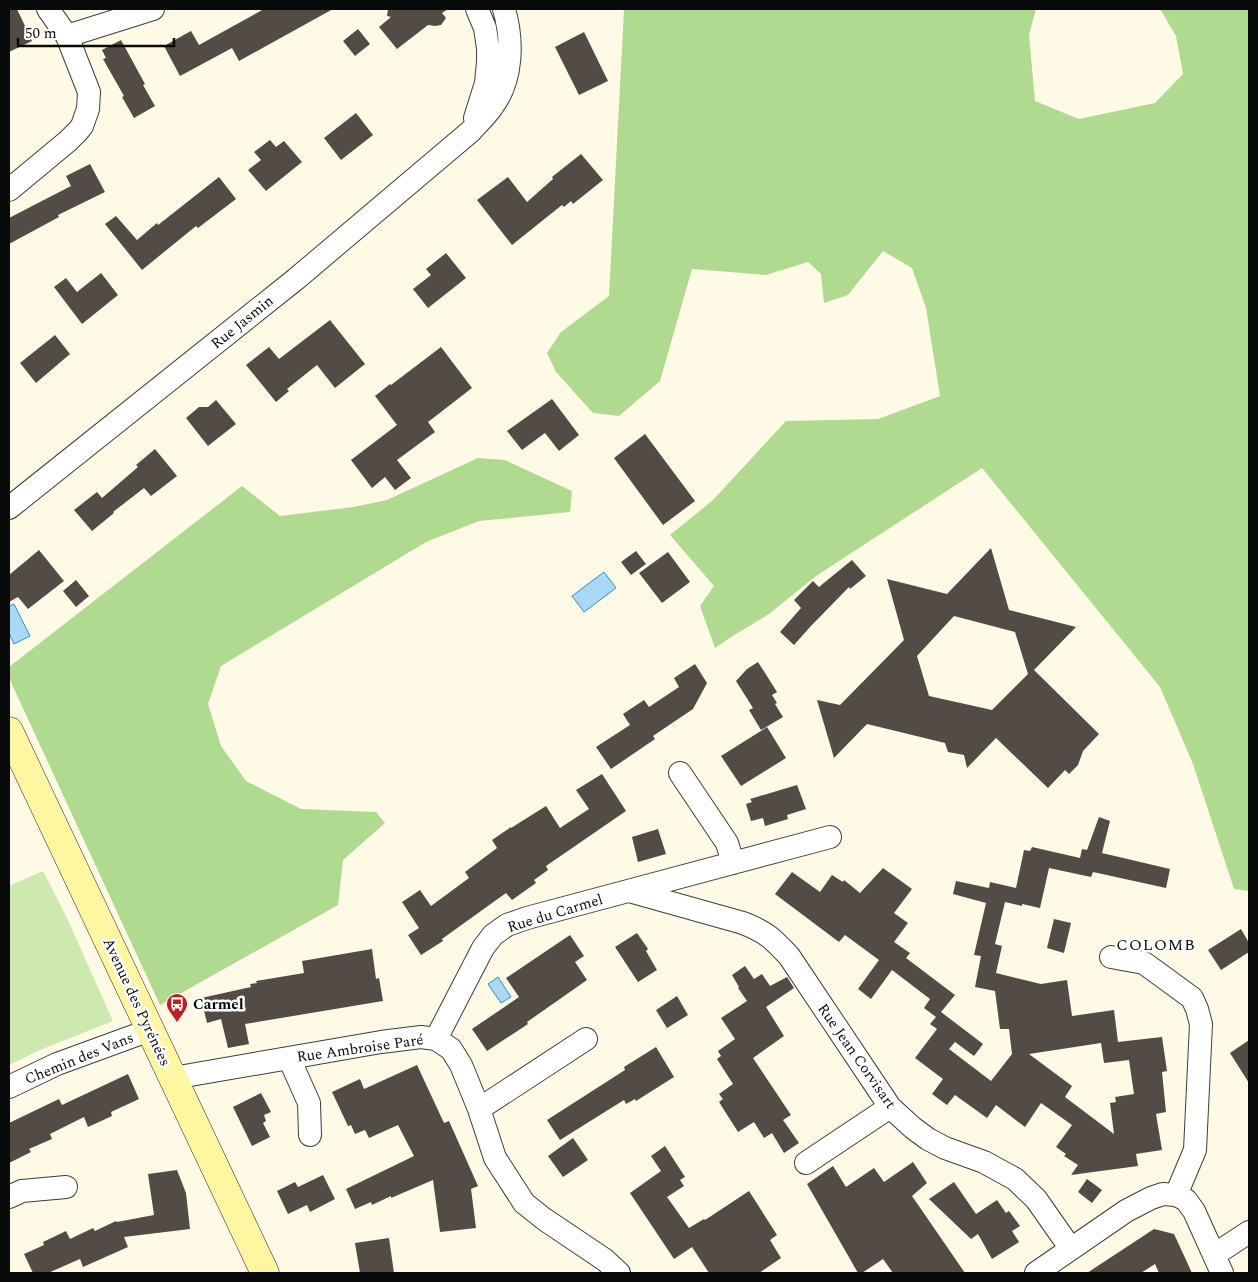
<svg xmlns="http://www.w3.org/2000/svg" width="1258" height="1282" font-family="Spectral,serif">
  <style>
    .green { fill: #cde9b0 }
    .forest { fill: #b0da8f }
    .water { fill: #aad9f8; stroke: #2f8ed0 }
    .building { fill: #524b46; fill-rule: evenodd }
    .lines { fill: none; stroke-linecap: round; stroke-linejoin: round }
    .minor-casing { stroke: #3d3d3d; stroke-width: 24 }
    .secondary-casing { stroke: #2c2c2c; stroke-width: 29 }
    .minor { stroke: #fff; stroke-width: 22 }
    .secondary { stroke: #fff6a1; stroke-width: 28 }
    .labels { text-anchor: middle; stroke-width: 5; stroke-linejoin: round; paint-order: stroke }
    .street-label { font-size: 15px; fill: #0a0a0a; stroke: #fff }
    .poi-label { font-size: 15px; font-weight: bold; fill: #0a0a0a; stroke: #fff; text-anchor: start }
    .neighbourhood-label { font-size: 16px; letter-spacing: 1px; fill: #0a0a0a; stroke: #fff }
  </style>
  <rect width="100%" height="100%" fill="#fffae6"/>
  <path class="green" d="M43,871L67,918L113,1021L40,1050L9,1065V886Z"/>
  <path class="forest" d="M624,9H1036L1029,35L1035,101L1079,119L1155,103L1183,74L1176,36L1160,9H1249V891L1234,889L1193,764L1160,687L982,468L816,576L769,614L728,639L715,648L700,606L714,586L670,535L713,500L786,421L878,419L940,396L926,308L912,268L883,251L848,295L824,303L821,274L808,262L766,275L692,269L660,381L619,416L593,413L556,372L547,353L561,332L609,296Z
    M478,458L505,460L572,491L570,512L479,521L426,542L221,666L208,704L221,746L246,781L301,809L376,812L385,823L343,860L338,905L160,1005L9,678V667L242,486L280,516L353,507L387,500Z"/>
  <path class="water" d="M604,572L616,588L584,612L572,596Z
    M14,604L30,636L14,644L9,633V606Z
    M498,977L511,997L501,1003L488,984Z"/>
  <path class="building" d="M9,9H17L32,41L9,52Z
    M264,9H333L239,61L232,48L180,76L164,46L191,31L199,45Z
    M388,9H448L442,13L446,18L441,25L435,26L428,25L397,49L379,27L391,17L387,16Z
    M358,29L370,44L355,56L343,41Z
    M584,32L608,81L579,95L555,47Z
    M121,40L145,84L143,85L155,106L134,118L122,97L124,96L103,59L106,58L102,50Z
    M356,113L373,135L341,160L324,138Z
    M270,140L276,147L284,141L302,162L266,191L248,170L261,160L254,152Z
    M581,154L603,180L573,204L571,201L564,207L562,205L512,245L477,200L508,177L527,202L553,179L552,177Z
    M90,164L105,192L58,215L59,217L9,244V218L71,186L66,176Z
    M219,177L236,199L198,228L196,226L142,270L105,224L116,216L137,240L157,223L158,225Z
    M446,253L466,278L428,308L413,289L431,275L426,269Z
    M101,273L118,295L82,324L54,287L66,278L77,292Z
    M330,320L365,364L335,388L317,365L287,389L289,391L276,402L246,365L269,347L279,359Z
    M55,335L70,354L36,383L20,363Z
    M441,347L472,388L428,422L435,432L397,460L411,478L395,490L385,477L372,488L351,460L397,425L375,396L390,384L391,385Z
    M552,399L579,435L559,451L545,433L522,450L507,431Z
    M216,400L236,424L208,446L186,418L199,407H208Z
    M645,434L695,501L663,525L614,458Z
    M155,449L177,476L151,496L144,488L113,512L114,513L92,531L74,510L97,492L102,498L138,467L136,465Z
    M991,548L1009,610L1076,627L1034,670L1099,734L1083,751L1078,765L1069,774L1065,770L1048,788L996,738L967,768L964,755L948,752L945,743L867,724L834,758L817,700L840,705L904,640L887,579L947,594ZM954,616L1015,632L1028,674L992,710L929,696L917,656Z
    M39,550L64,581L28,609L18,597L9,602V575Z
    M636,551L646,564L631,575L621,562Z
    M668,552L690,582L662,603L639,573Z
    M852,560L866,576L850,589L849,587L810,627L794,645L780,632L801,608L794,600L813,581L819,587Z
    M76,580L89,596L76,607L63,591Z
    M758,662L777,692L772,695L777,703L775,704L783,717L761,730L749,710L753,708L736,681L747,669Z
    M695,664L707,683L693,709L653,736L655,739L611,769L596,747L630,725L623,714L644,700L649,707L679,687L674,678Z
    M767,727L786,758L741,786L721,756Z
    M602,774L626,811L546,866L548,870L534,880L536,883L512,900L506,893L442,939L443,941L421,955L408,935L419,928L402,902L420,890L431,906L469,878L465,872L497,848L492,840L511,827V828L546,806L560,828L589,809L576,790Z
    M797,785L806,809L787,815L788,819L765,826L763,818L751,821L746,804L752,802L750,799Z
    M1099,817L1110,821L1102,853L1170,869L1166,888L1093,872L1091,877L1049,868L1040,908L1022,904V906L1005,902L995,944L1002,946L996,973L1041,984L1067,980L1072,1016L1114,1010L1118,1042L1162,1037L1167,1071L1162,1072L1166,1112L1156,1114L1162,1150L1136,1154L1138,1166L1071,1175L1078,1165L1064,1156L1066,1154L1056,1147L1072,1125L1041,1103L1025,1127L996,1105L987,1118L955,1095L947,1105L932,1094L943,1079L915,1058L937,1029L930,1024L936,1017L924,1008L930,999L892,970L871,999L858,989L879,960L845,935L839,942L775,894L792,872L820,892L832,875L843,882L844,880L860,893L883,868L912,889L894,913L908,923L894,942L910,953L906,958L955,995L941,1012L983,1044L974,1056L955,1042L949,1049L991,1081L1012,1054L1009,1029H1000L995,991L975,987L981,956L974,955L986,903L953,894L956,881L989,888L990,882L1016,888L1024,850L1030,851L1032,847L1080,858L1082,849L1087,850ZM1101,1043L1104,1063L1129,1060L1134,1094L1115,1097L1116,1102L1110,1103L1114,1134L1065,1097L1072,1086L1029,1054Z
    M658,829L666,854L638,862L632,837Z
    M1054,919L1071,923L1064,953L1047,948Z
    M1241,929L1249,943V952L1221,970L1208,950Z
    M637,933L648,949L646,951L657,970L638,982L615,947Z
    M570,935L584,956L575,962L587,980L527,1022L528,1024L487,1051L472,1029L519,997L506,978Z
    M372,949L376,979L379,978L383,1001L245,1024L249,1044L228,1048L221,1019L207,1023L201,998L251,987L250,984L257,983L256,981L304,973L302,961Z
    M745,966L754,979L762,974L770,986L787,977L794,988L766,1007L784,1036L753,1058L791,1115L783,1120L799,1143L784,1153L772,1133L764,1138L754,1122L738,1132L719,1102L723,1099L719,1094L733,1084L717,1059L721,1056L718,1051L735,1039L721,1018L747,1001L738,988L739,987L732,975Z
    M677,996L688,1015L667,1028L656,1010Z
    M1249,1040V1083L1230,1053Z
    M656,1047L674,1077L636,1101L635,1099L626,1104L624,1100L560,1140L547,1120L625,1070L624,1067Z
    M417,1065L444,1123L449,1121L478,1186L471,1189L476,1228L440,1232L433,1180L391,1198V1196L372,1205L371,1202L355,1209L346,1189L414,1156L398,1125L369,1138L365,1130L355,1134L351,1125L348,1126L332,1092L360,1079L364,1089Z
    M128,1074L139,1099L111,1112L112,1116L88,1127L84,1117L50,1134L52,1139L29,1149L31,1152L9,1163V1123L59,1099L62,1105Z
    M261,1093L271,1112L264,1115L266,1121L263,1123L270,1137L252,1146L233,1107Z
    M573,1138L588,1160L563,1177L548,1156Z
    M665,1146L685,1177L680,1180L684,1186L667,1197L689,1228L704,1219L705,1220L749,1191L777,1235L770,1240L781,1258L759,1273H709L692,1247L674,1259L630,1193L661,1171L651,1156Z
    M913,1162L927,1183L912,1196L965,1273H893L883,1259L862,1273H858L807,1184L833,1166L846,1187L874,1168L884,1182Z
    M177,1170L186,1193L190,1229L124,1237L128,1247L83,1267L80,1259L48,1273H33L24,1254L44,1245L43,1242L66,1231L70,1239L93,1228L95,1231L116,1221L117,1222L154,1215L148,1174Z
    M323,1175L335,1199L310,1212L307,1205L288,1214L277,1191L295,1182L298,1187Z
    M1087,1179L1102,1190L1092,1203L1078,1192Z
    M954,1182L976,1214L997,1200L1006,1213L1009,1211L1020,1226L1012,1231L1019,1242L992,1259L978,1234L971,1239L929,1199Z
    M1154,1229L1174,1234L1192,1273H1159L1155,1264L1141,1273H1087Z
    M389,1238L394,1273H360L355,1243Z"/>
  <g class="lines">
    <g class="minor-casing">
      <path id="minor" d="M48,9L67,36L153,9
        M475,118L486,83L488,62V48L485,28L477,9
        M9,190L68,141L78,131L82,126L88,109L89,92L67,36
        M9,508L296,279L471,131C478,123 486,116 492,107C513,80 513,40 504,9
        M680,773L727,843L733,863
        M629,891L743,923C766,932 772,938 789,956L890,1107L913,1128L928,1139L945,1148L984,1162L1015,1179L1036,1199L1071,1249
        M1111,957L1144,963L1192,998L1197,1009L1201,1024L1195,1150L1176,1195
        M436,1039L483,948L493,935L507,925L527,918L830,837
        M289,1058L309,1103L310,1135
        M173,1078L381,1042L421,1037L436,1039L451,1049L461,1065L479,1109L495,1158L524,1203L544,1219L605,1260L619,1273
        M9,1087L57,1064L150,1030
        M479,1109L586,1039
        M806,1163L890,1107
        M9,1197L22,1191L66,1187
        M1214,1255L1249,1232
        M1036,1273L1126,1211L1151,1198L1163,1194L1176,1195L1186,1200L1194,1211L1222,1273"/>
    </g>
    <g class="secondary-casing">
      <path id="secondary" d="M9,731L265,1273"/>
    </g>
    <use href="#minor" class="minor"/>
    <use href="#secondary" class="secondary"/>
  </g>
  <defs>
    <g id="bus-pin" transform="scale(1.125)"><path d="M0 17L-7.5 6A9.5 9.5 0 1 1 7.5 6Z" fill="#bc1f25" stroke="#fff"/><path d="M-5-6H5V4H4V6H2V4H-2V6H-4V4H-5ZM-3.5-4V0h7V-4ZM-3.5 1.2v1.5H-2V1.2ZM2 1.2v1.5H3.5V1.2Z" fill="#fff"/></g>
  </defs>
  <g fill-rule="evenodd">
    <use href="#bus-pin" x="177" y="1004"/>
  </g>
  <g class="labels">
    <g class="street-label">
      <text transform="translate(242 322) rotate(-39)" y="5">Rue Jasmin</text>
      <text transform="translate(555 913) rotate(-17)" y="5">Rue du Carmel</text>
      <text transform="translate(137 1002) rotate(65)" y="5">Avenue des Pyrénées</text>
      <text transform="translate(360 1048) rotate(-8)" y="5">Rue Ambroise Paré</text>
      <text transform="translate(857 1056) rotate(55)" y="5">Rue Jean Corvisart</text>
      <text transform="translate(79 1058) rotate(-22)" y="5">Chemin des Vans</text>
    </g>
    <g class="poi-label">
      <text x="193" y="1009">Carmel</text>
    </g>
    <g class="neighbourhood-label">
      <text x="1156" y="950">COLOMB</text>
    </g>
  </g>
  <rect width="1258" height="1282" fill="none" stroke="#0a0a0a" stroke-width="20"/>
  <path d="M18 38v8h156v-8" fill="none" stroke="#0a0a0a" stroke-width="2.5"/>
  <text x="25" y="38" font-size="15" fill="#0a0a0a" stroke="#ffffff" stroke-width="4" paint-order="stroke">50 m</text>
</svg>
